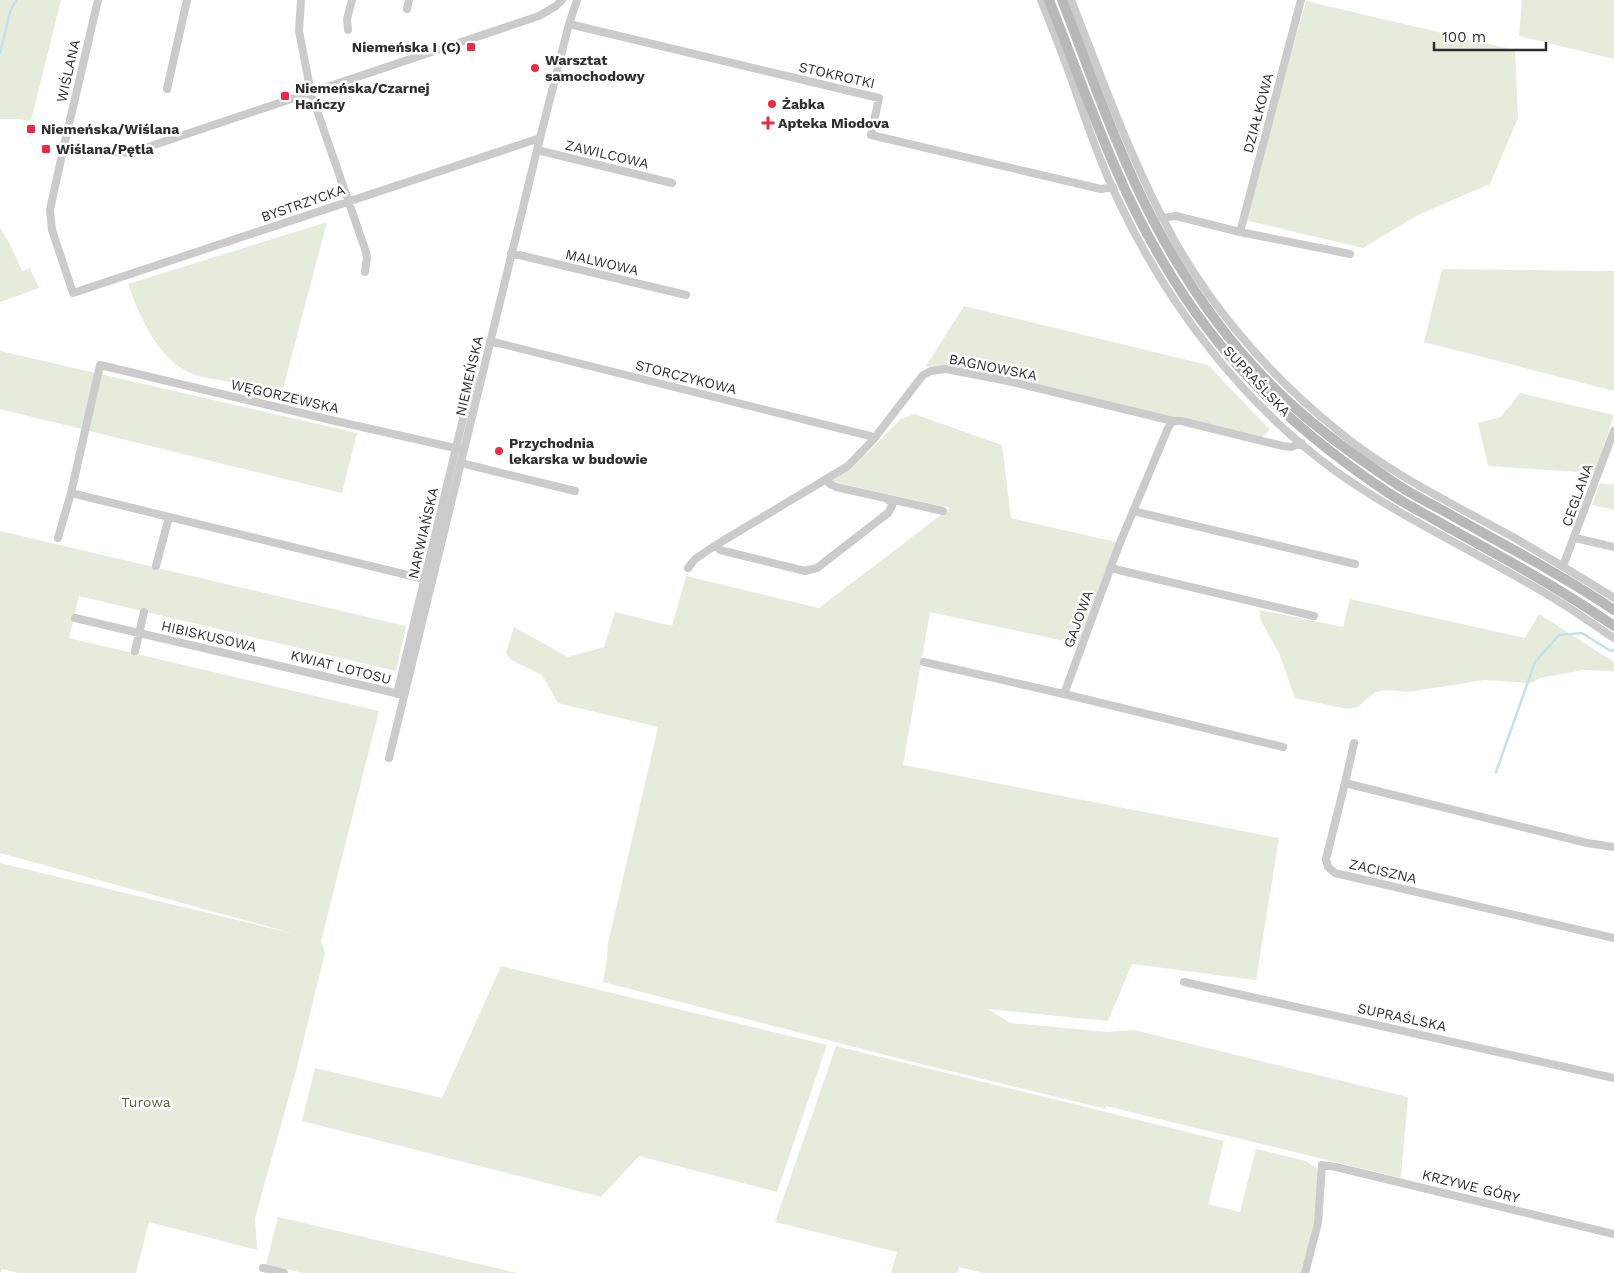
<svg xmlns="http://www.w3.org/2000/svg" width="1614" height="1273" font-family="'Work Sans',sans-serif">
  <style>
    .green { fill: #e5ecdb }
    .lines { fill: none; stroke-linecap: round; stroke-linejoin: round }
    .stream { stroke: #c6dfec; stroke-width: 2.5 }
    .minor { stroke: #cbcbcb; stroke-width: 8 }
    .secondary { stroke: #b8b8b8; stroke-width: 10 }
    .poi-dot { fill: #e92b43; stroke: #fff; stroke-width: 2 }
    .labels { text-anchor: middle; stroke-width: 5; stroke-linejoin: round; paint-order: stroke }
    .poi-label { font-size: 14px; font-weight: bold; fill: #2e2e2e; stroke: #fff; text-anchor: start }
    .street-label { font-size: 14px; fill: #2e2e2e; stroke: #fff }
    .park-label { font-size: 14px; fill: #536a3a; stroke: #fff }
  </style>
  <rect width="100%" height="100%" fill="#fff"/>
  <path class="green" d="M0,0H61L31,121L19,119H0Z
    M1522,0H1614V59L1519,36Z
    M1306,1L1515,50L1518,118L1490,184L1418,215L1363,248L1244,220Z
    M327,222L283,389C265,389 247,385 229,382C218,379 206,379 195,375C158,361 141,319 128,284Z
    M0,228L10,244L22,271L30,268L39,288L0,302Z
    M1442,269L1614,271V391L1424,342Z
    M964,306L1208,365L1270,430L1262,437L941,368L926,366Z
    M0,351L357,433L342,493L0,409Z
    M1520,393L1614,415L1595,473L1488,466L1478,423L1501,417Z
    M914,414L1002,445L1011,518L1116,542L1078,644L930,612L903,765L1279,838L1256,980L1132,964L1108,1021L988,1009L1010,1023L1108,1032L1134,1030L1408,1097L1401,1178L1106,1106V1109L905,1060L603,982L607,959L608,943L658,727L558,703L542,675L511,660L506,653L514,627L568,657L604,647L615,612L672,626L687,573L690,577L819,608L950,508L830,481L851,469L901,419Z
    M1600,483L1614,485V510L1592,505Z
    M0,531L406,626L396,671L79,596L69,638L379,711L321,941L325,953L296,1071L255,1218L257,1250L149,1222L136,1273H19L2,1269L0,1273V863L295,934L0,853Z
    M1350,599L1525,638L1539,614L1614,662V671L1583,670L1540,678L1531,683L1485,680L1407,692L1386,690L1375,692L1358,707L1348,709L1295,698L1279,653L1260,619V610L1343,627Z
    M501,966L827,1045L777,1192L639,1156L601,1197L302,1121L315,1068L442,1098Z
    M836,1046L1224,1141L1208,1204L1240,1212L1256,1149L1306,1161L1318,1169C1321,1205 1310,1239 1301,1273H984L959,1267L957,1273H891L897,1252L775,1222Z
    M278,1217L517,1273H304L266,1265Z"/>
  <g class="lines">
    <path class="stream" d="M0,53L10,12L16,0
      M1496,772L1535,662L1559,635L1582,633L1609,650L1612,651L1613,650"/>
    <path class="minor" d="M98,0L63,150L50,210L52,230L73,293L540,138
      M301,0L299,31L311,93L366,252L367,258L365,272
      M1041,0C1051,25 1061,50 1070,75C1085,118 1100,163 1120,204C1169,307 1242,402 1334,470C1405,521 1484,555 1558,601C1577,612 1595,626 1614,638
      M1071,0C1100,73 1126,147 1162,217C1203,299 1266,373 1337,430C1390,474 1453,504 1513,537C1547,557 1581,577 1614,598
      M407,9L409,0
      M569,24L879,98L871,135L1101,189L1113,187
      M348,30L347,19L352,0
      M167,89L187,0
      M64,145C87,151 108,154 133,152L539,16L556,6L562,0
      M537,150L672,183
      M1162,218L1176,216L1240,232L1350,254
      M1240,232L1301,0
      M511,253L686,295
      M490,341L870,436L873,440
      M461,463L575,491
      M827,480L830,484L836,487L943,511
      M71,493L432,581
      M1133,511L1355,564
      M58,538L71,493L100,365L331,420L464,450
      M1575,538L1614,547
      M716,545L720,550L805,571L817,568L888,513L892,506L891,502L887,499
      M156,566L169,517
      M1563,566L1614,431
      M688,568L695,559L716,545L848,466L873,440L923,375L931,371L946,369L1008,381L1173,421H1181L1283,446L1291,447L1302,443
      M1110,568L1314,616
      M75,618L404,695
      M135,651L144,612
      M924,662L1064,694L1119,545L1168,428L1173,421
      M397,694L473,377
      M1064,694L1283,747
      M389,758L537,150L569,24L577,0
      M1345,783L1354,743
      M1614,847L1587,843L1345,783L1326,859L1328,867L1335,873L1614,938
      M1184,982L1614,1078
      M263,1268L284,1273
      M1305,1273L1318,1223L1322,1165L1336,1167L1614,1234"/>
    <path class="secondary" d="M1049,0C1084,88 1114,180 1163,262C1220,360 1293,429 1387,492C1405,504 1425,514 1444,525C1501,557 1560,588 1614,626
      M1062,0C1091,74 1117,151 1154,222C1189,288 1234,352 1290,403C1321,432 1357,457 1392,481C1410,494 1432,504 1451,515C1506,546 1562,575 1614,610"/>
  </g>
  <g class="poi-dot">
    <rect x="466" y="42" width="10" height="10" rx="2.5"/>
    <circle cx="535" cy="68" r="5"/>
    <rect x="280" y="91" width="10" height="10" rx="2.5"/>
    <circle cx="772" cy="104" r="5"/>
    <path d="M765.5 115.5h5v5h5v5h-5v5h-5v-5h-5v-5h5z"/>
    <rect x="26" y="124" width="10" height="10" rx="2.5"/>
    <rect x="41" y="144" width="10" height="10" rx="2.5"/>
    <circle cx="499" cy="451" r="5"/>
  </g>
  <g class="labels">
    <g class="poi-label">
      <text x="461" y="52" text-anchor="end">Niemeńska I (C)</text>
      <text x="545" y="65">Warsztat<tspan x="545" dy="16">samochodowy</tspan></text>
      <text x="295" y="93">Niemeńska/Czarnej<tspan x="295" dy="16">Hańczy</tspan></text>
      <text x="782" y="109">Żabka</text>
      <text x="778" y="128">Apteka Miodova</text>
      <text x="41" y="134">Niemeńska/Wiślana</text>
      <text x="56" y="154">Wiślana/Pętla</text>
      <text x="509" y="448">Przychodnia<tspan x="509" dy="16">lekarska w budowie</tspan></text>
    </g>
    <g class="street-label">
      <text transform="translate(68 71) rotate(-77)" y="5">WIŚLANA</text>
      <text transform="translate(837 75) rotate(13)" y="5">STOKROTKI</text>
      <text transform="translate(1258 113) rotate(-75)" y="5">DZIAŁKOWA</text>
      <text transform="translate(607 154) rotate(13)" y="5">ZAWILCOWA</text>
      <text transform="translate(303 203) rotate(-19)" y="5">BYSTRZYCKA</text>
      <text transform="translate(602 262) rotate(13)" y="5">MALWOWA</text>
      <text transform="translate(993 367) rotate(11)" y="5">BAGNOWSKA</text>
      <text transform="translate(469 376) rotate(-77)" y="5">NIEMEŃSKA</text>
      <text transform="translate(686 377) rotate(14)" y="5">STORCZYKOWA</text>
      <text transform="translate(1257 381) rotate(47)" y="5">SUPRAŚLSKA</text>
      <text transform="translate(285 396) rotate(13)" y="5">WĘGORZEWSKA</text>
      <text transform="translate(1577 495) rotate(-70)" y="5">CEGLANA</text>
      <text transform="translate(423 533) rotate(-77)" y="5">NARWIAŃSKA</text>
      <text transform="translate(1078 619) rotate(-70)" y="5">GAJOWA</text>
      <text transform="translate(209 636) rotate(13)" y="5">HIBISKUSOWA</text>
      <text transform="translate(341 667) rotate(14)" y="5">KWIAT LOTOSU</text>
      <text transform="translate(1383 871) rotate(13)" y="5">ZACISZNA</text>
      <text transform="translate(1402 1017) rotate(12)" y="5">SUPRAŚLSKA</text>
      <text transform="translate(1471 1186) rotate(14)" y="5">KRZYWE GÓRY</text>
    </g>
    <g class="park-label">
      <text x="146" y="1107">Turowa</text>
    </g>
  </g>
  <path d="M1434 42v8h112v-8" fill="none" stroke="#2e2e2e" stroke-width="2.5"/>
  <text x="1442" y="42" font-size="15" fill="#2e2e2e" stroke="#ffffff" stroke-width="4" paint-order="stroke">100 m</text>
</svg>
